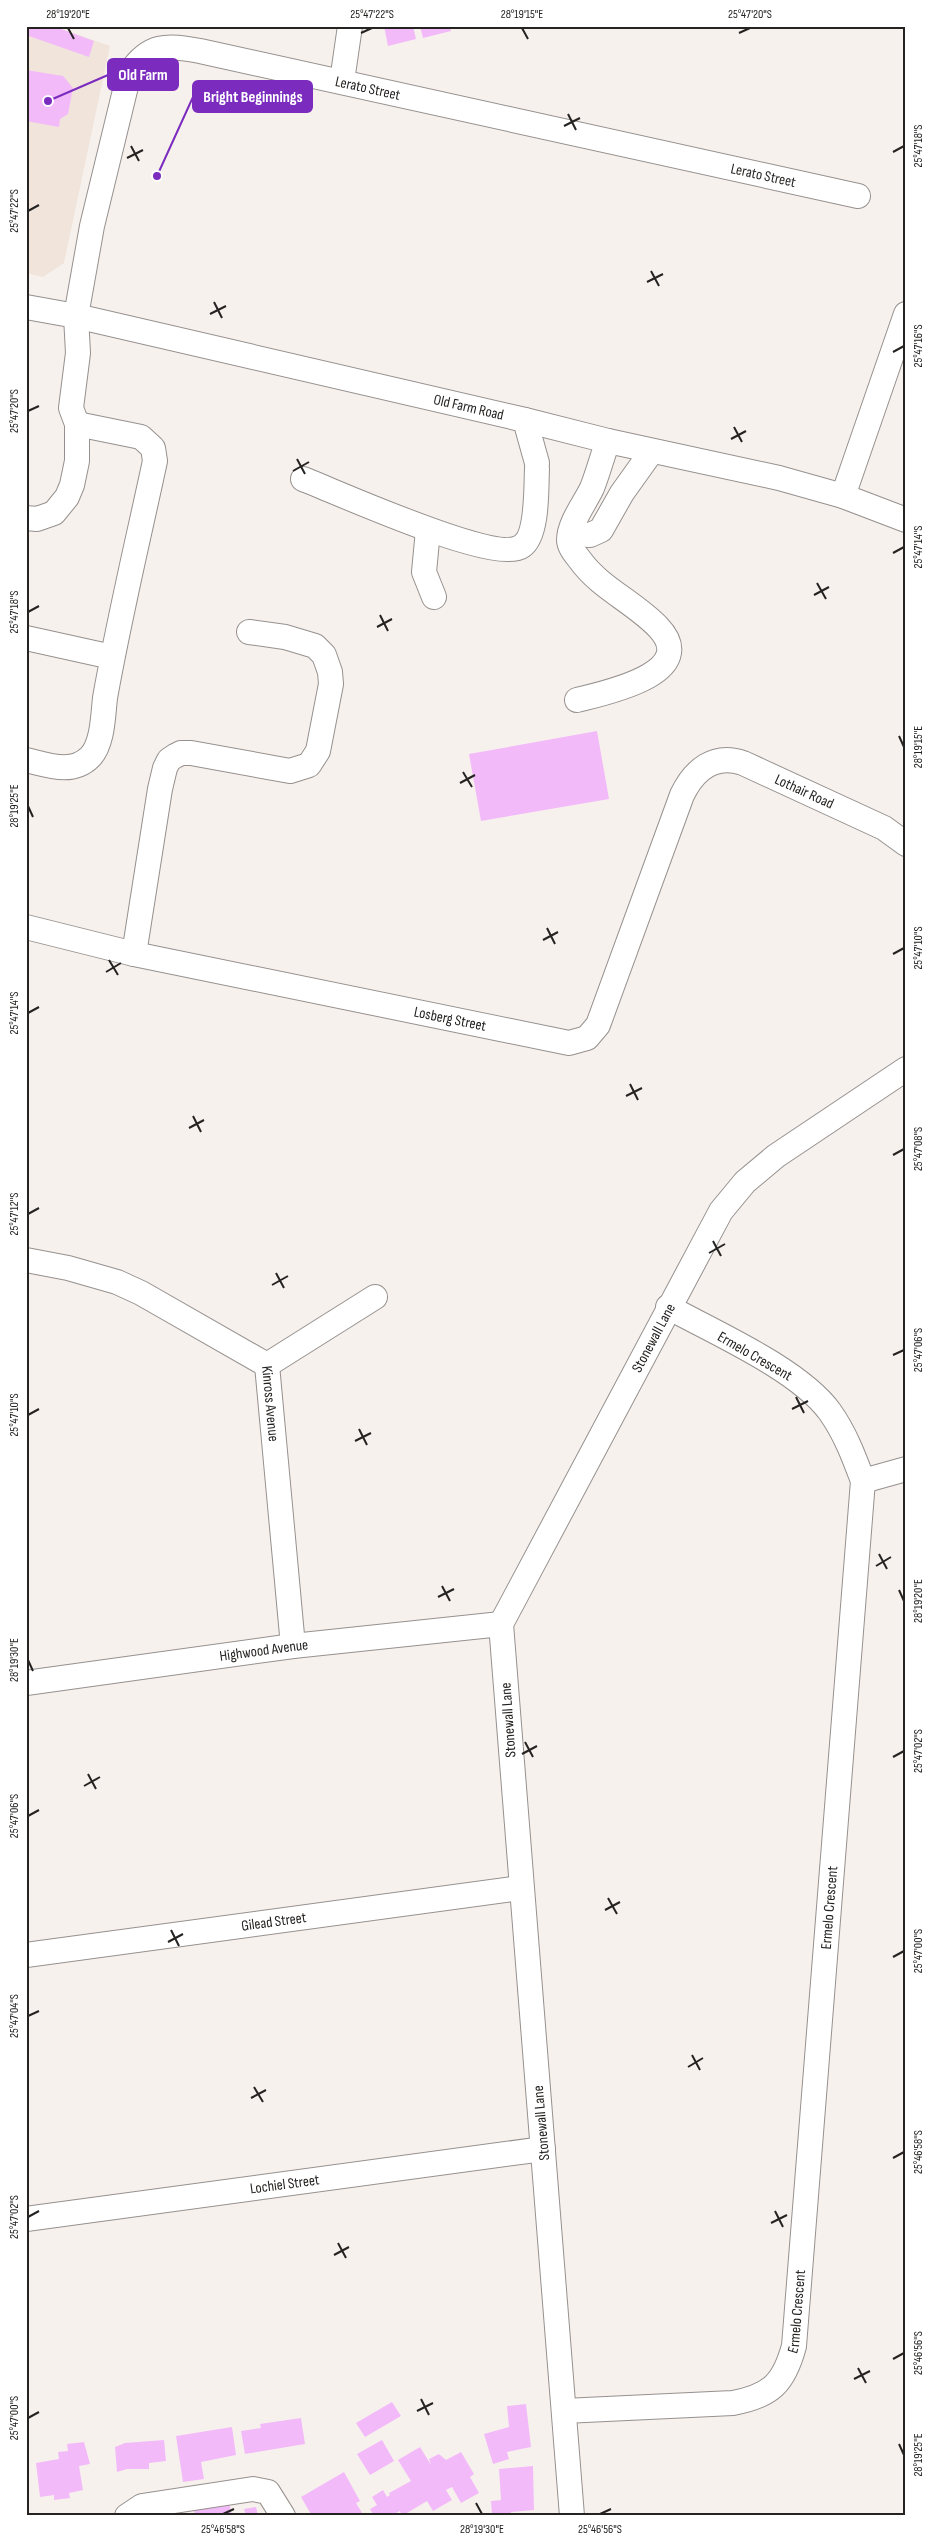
<svg xmlns="http://www.w3.org/2000/svg" width="932" height="2542" font-family="'Sofia Sans Condensed',sans-serif">
  <style>
    .built { fill: #f0e4db }
    .building { fill: #f3baf9 }
    .lines { fill: none; stroke-linecap: round; stroke-linejoin: round }
    .minor-casing { stroke: #96918e; stroke-width: 26 }
    .minor { stroke: #fff; stroke-width: 24 }
    .ticks { fill: none; stroke: #252322; stroke-width: 2 }
    .labels { text-anchor: middle; stroke-width: 5; stroke-linejoin: round; paint-order: stroke }
    .street-label { font-size: 15px; fill: #252322; stroke: #fff }
    .leader { fill: none; stroke: #7b2cbf; stroke-width: 2 }
    .callout-dot { fill: #7b2cbf; stroke: #fff; stroke-width: 2 }
    .callout { fill: #7b2cbf; stroke: #7b2cbf; stroke-width: 2 }
    .callout-label { font-size: 16px; text-anchor: middle; font-weight: bold; fill: #fff }
    .neatline { fill: none; stroke: #252322; stroke-width: 2 }
    .ticks-label { font-size: 12px; text-anchor: middle; fill: #252322 }
  </style>
  <rect width="100%" height="100%" fill="#f7f1ee"/>
  <path class="built" d="M26,26H53L110,46L64,263L43,277L26,273Z"/>
  <path class="building" d="M26,26H53L94,41L89,57L26,35Z
    M384,26H413L416,39L388,46Z
    M420,26H449L451,31L423,38Z
    M26,70L63,76L73,88L68,114L60,119L59,127L26,121Z
    M597,731L609,799L481,821L469,754Z
    M392,2402L401,2416L365,2437L356,2423Z
    M526,2404L531,2447L507,2452L509,2459L493,2464L484,2434L509,2427L507,2406Z
    M301,2418L305,2444L245,2454L241,2431L261,2428L260,2424Z
    M232,2427L236,2455L201,2462L204,2479L183,2482L176,2436Z
    M164,2440L166,2461L149,2463V2469H127L117,2472L115,2447L125,2443Z
    M382,2440L394,2461L370,2475L357,2454Z
    M84,2442L90,2464L79,2466L83,2490L69,2493L70,2498L54,2500V2495L40,2497L36,2463L59,2459L58,2452L68,2451L67,2444Z
    M420,2447L431,2465L429,2459L439,2454L446,2460L461,2452L474,2474L470,2477L479,2493L461,2503L452,2487L446,2490L452,2500L433,2511L427,2501L402,2516L400,2511L396,2513L398,2516H374L370,2509L377,2505L372,2497L383,2490L387,2497L390,2495L389,2493L411,2481L398,2460Z
    M533,2466L534,2510L511,2512L512,2516H492L491,2501L501,2500L499,2469Z
    M344,2472L360,2501L356,2503L364,2516H339L338,2514L334,2516H312L301,2497Z
    M229,2502L232,2516H196L194,2511Z
    M256,2507L258,2516H246L244,2509Z"/>
  <g class="lines">
    <g class="minor-casing">
      <g id="minor">
        <path d="M342,81L350,26"/>
        <path id="s1" d="M26,307L76,316L525,420L608,441L779,478L843,496L906,520"/>
        <path d="M525,420L537,463"/>
        <path d="M303,479C337,492 496,565 522,546C538,535 536,488 537,469"/>
        <path d="M843,496L906,314"/>
        <path id="s2" d="M26,518L37,519L54,513L67,497L72,485L77,461V424L71,408L78,353L76,316L92,226L129,74C149,43 167,45 200,51L858,196"/>
        <path d="M428,530L424,572L434,597"/>
        <path d="M570,534L590,535L601,530L622,493L652,451"/>
        <path d="M26,638L112,657"/>
        <path d="M577,700C605,693 702,673 658,627C634,602 600,588 580,560C576,555 569,547 569,540C569,523 585,503 592,488C598,473 602,457 608,441"/>
        <path d="M26,760C48,765 72,775 90,757C103,744 103,715 105,698C119,619 138,540 155,461L153,448L141,437L77,424"/>
        <path id="s3" d="M26,927L134,954L569,1043L587,1038L598,1025L682,795C694,770 714,753 743,763L884,828L906,844"/>
        <path d="M134,954L160,789L165,768L169,760L175,756L181,753H191L290,771L309,765L318,751L331,684L330,672L324,655L315,646L285,637L249,632"/>
        <path id="s4" d="M26,1260L68,1268L117,1282L141,1293L267,1365L293,1646"/>
        <path d="M267,1365L375,1297"/>
        <path d="M863,1481L906,1469"/>
        <path id="s5" d="M26,1683L293,1646L501,1624"/>
        <path id="s6" d="M26,1955L520,1888"/>
        <path id="s7" d="M26,2219L543,2149"/>
        <path id="s8" d="M564,2411L733,2403C771,2396 784,2383 794,2346L863,1481C854,1457 845,1433 830,1412C800,1370 714,1332 668,1307"/>
        <path d="M127,2516L142,2506L253,2489L268,2492L283,2516"/>
        <path id="s9" d="M572,2516L501,1624L721,1211L745,1182L776,1156L906,1069"/>
      </g>
    </g>
    <use href="#minor" class="minor"/>
  </g>
  <path class="ticks" d="M68,28L74,39M522,28L528,39M361,33L372,28M739,33L750,28M568,114L576,130M564,126L580,118M131,146L139,161M893,152L904,146M127,158L143,150M28,211L39,205M651,271L659,286M647,282L663,274M214,302L222,318M210,314L226,306M893,352L904,346M28,411L39,406M734,427L742,442M731,439L746,431M297,459L305,474M293,471L309,462M893,553L904,547M817,583L826,599M814,595L829,587M28,612L39,606M380,615L388,631M377,627L392,619M899,736L904,747M463,772L472,787M460,783L475,775M28,806L33,817M547,928L555,944M543,940L558,932M893,954L904,948M109,960L118,975M106,972L121,963M28,1013L39,1007M630,1084L638,1100M626,1096L642,1088M193,1116L201,1132M189,1128L204,1120M893,1155L904,1149M28,1214L39,1208M713,1241L721,1256M709,1253L725,1244M276,1273L284,1288M272,1285L288,1276M893,1355L904,1350M796,1397L804,1413M792,1409L808,1401M28,1415L39,1409M359,1429L367,1445M355,1441L371,1433M879,1554L887,1569M876,1566L891,1557M442,1586L450,1601M899,1590L904,1601M438,1597L454,1589M28,1660L33,1671M525,1742L533,1757M522,1754L537,1746M893,1757L904,1751M88,1774L96,1789M84,1786L100,1777M28,1816L39,1810M608,1898L617,1914M605,1910L620,1902M171,1930L179,1946M168,1942L183,1934M893,1957L904,1951M28,2016L39,2011M692,2055L700,2070M688,2067L703,2058M254,2087L263,2102M251,2098L266,2090M893,2158L904,2152M775,2211L783,2227M28,2217L39,2211M771,2223L787,2215M338,2243L346,2258M334,2255L349,2247M893,2359L904,2353M858,2368L866,2383M854,2379L870,2371M421,2399L429,2415M417,2411L433,2403M28,2418L39,2412M899,2444L904,2455M476,2503L482,2514M223,2514L234,2509M600,2514L611,2509"/>
  <g class="labels">
    <g class="street-label">
      <text dy="5" stroke="none"><textPath href="#s2" startOffset="735">Lerato Street</textPath></text>
      <text dy="5" stroke="none"><textPath href="#s2" startOffset="1140">Lerato Street</textPath></text>
      <text dy="5" stroke="none"><textPath href="#s1" startOffset="454">Old Farm Road</textPath></text>
      <text dy="5" stroke="none"><textPath href="#s3" startOffset="980">Lothair Road</textPath></text>
      <text dy="5" stroke="none"><textPath href="#s3" startOffset="434">Losberg Street</textPath></text>
      <text dy="5" stroke="none"><textPath href="#s9" startOffset="1219">Stonewall Lane</textPath></text>
      <text transform="translate(755 1356) rotate(30)" y="5">Ermelo Crescent</text>
      <text dy="5" stroke="none"><textPath href="#s4" startOffset="304">Kinross Avenue</textPath></text>
      <text dy="5" stroke="none"><textPath href="#s5" startOffset="240">Highwood Avenue</textPath></text>
      <text transform="translate(508 1720) rotate(-94)" y="5">Stonewall Lane</text>
      <text dy="5" stroke="none"><textPath href="#s8" startOffset="699">Ermelo Crescent</textPath></text>
      <text dy="5" stroke="none"><textPath href="#s6" startOffset="250">Gilead Street</textPath></text>
      <text transform="translate(541 2123) rotate(-95)" y="5">Stonewall Lane</text>
      <text dy="5" stroke="none"><textPath href="#s7" startOffset="261">Lochiel Street</textPath></text>
      <text dy="5" stroke="none"><textPath href="#s8" startOffset="294">Ermelo Crescent</textPath></text>
    </g>
  </g>
  <path class="leader" d="M48 101L108 75M157 176L193 97"/>
  <g class="callout-dot">
    <circle cx="48" cy="101" r="5"/>
    <circle cx="157" cy="176" r="5"/>
  </g>
  <g class="callout">
    <rect x="108" y="59" width="70" height="31" rx="5"/>
    <rect x="193" y="81" width="119" height="31" rx="5"/>
  </g>
  <g class="callout-label">
    <text x="143" y="80">Old Farm</text>
    <text x="253" y="102">Bright Beginnings</text>
  </g>
  <rect width="932" height="2542" fill="none" stroke="#ffffff" stroke-width="55"/>
  <rect x="28" y="28" width="876" height="2486" class="neatline"/>
  <g class="ticks-label">
    <text x="68" y="18">28°19'20"E</text>
    <text x="372" y="18">25°47'22"S</text>
    <text x="522" y="18">28°19'15"E</text>
    <text x="750" y="18">25°47'20"S</text>
    <text transform="translate(918 146) rotate(-90)" y="4">25°47'18"S</text>
    <text transform="translate(14 211) rotate(-90)" y="4">25°47'22"S</text>
    <text transform="translate(918 346) rotate(-90)" y="4">25°47'16"S</text>
    <text transform="translate(14 411) rotate(-90)" y="4">25°47'20"S</text>
    <text transform="translate(918 547) rotate(-90)" y="4">25°47'14"S</text>
    <text transform="translate(14 612) rotate(-90)" y="4">25°47'18"S</text>
    <text transform="translate(918 747) rotate(-90)" y="4">28°19'15"E</text>
    <text transform="translate(14 806) rotate(-90)" y="4">28°19'25"E</text>
    <text transform="translate(918 948) rotate(-90)" y="4">25°47'10"S</text>
    <text transform="translate(14 1013) rotate(-90)" y="4">25°47'14"S</text>
    <text transform="translate(918 1149) rotate(-90)" y="4">25°47'08"S</text>
    <text transform="translate(14 1214) rotate(-90)" y="4">25°47'12"S</text>
    <text transform="translate(918 1350) rotate(-90)" y="4">25°47'06"S</text>
    <text transform="translate(14 1415) rotate(-90)" y="4">25°47'10"S</text>
    <text transform="translate(918 1601) rotate(-90)" y="4">28°19'20"E</text>
    <text transform="translate(14 1660) rotate(-90)" y="4">28°19'30"E</text>
    <text transform="translate(918 1751) rotate(-90)" y="4">25°47'02"S</text>
    <text transform="translate(14 1816) rotate(-90)" y="4">25°47'06"S</text>
    <text transform="translate(918 1951) rotate(-90)" y="4">25°47'00"S</text>
    <text transform="translate(14 2016) rotate(-90)" y="4">25°47'04"S</text>
    <text transform="translate(918 2152) rotate(-90)" y="4">25°46'58"S</text>
    <text transform="translate(14 2217) rotate(-90)" y="4">25°47'02"S</text>
    <text transform="translate(918 2353) rotate(-90)" y="4">25°46'56"S</text>
    <text transform="translate(14 2418) rotate(-90)" y="4">25°47'00"S</text>
    <text transform="translate(918 2455) rotate(-90)" y="4">28°19'25"E</text>
    <text x="223" y="2533">25°46'58"S</text>
    <text x="482" y="2533">28°19'30"E</text>
    <text x="600" y="2533">25°46'56"S</text>
  </g>
</svg>
